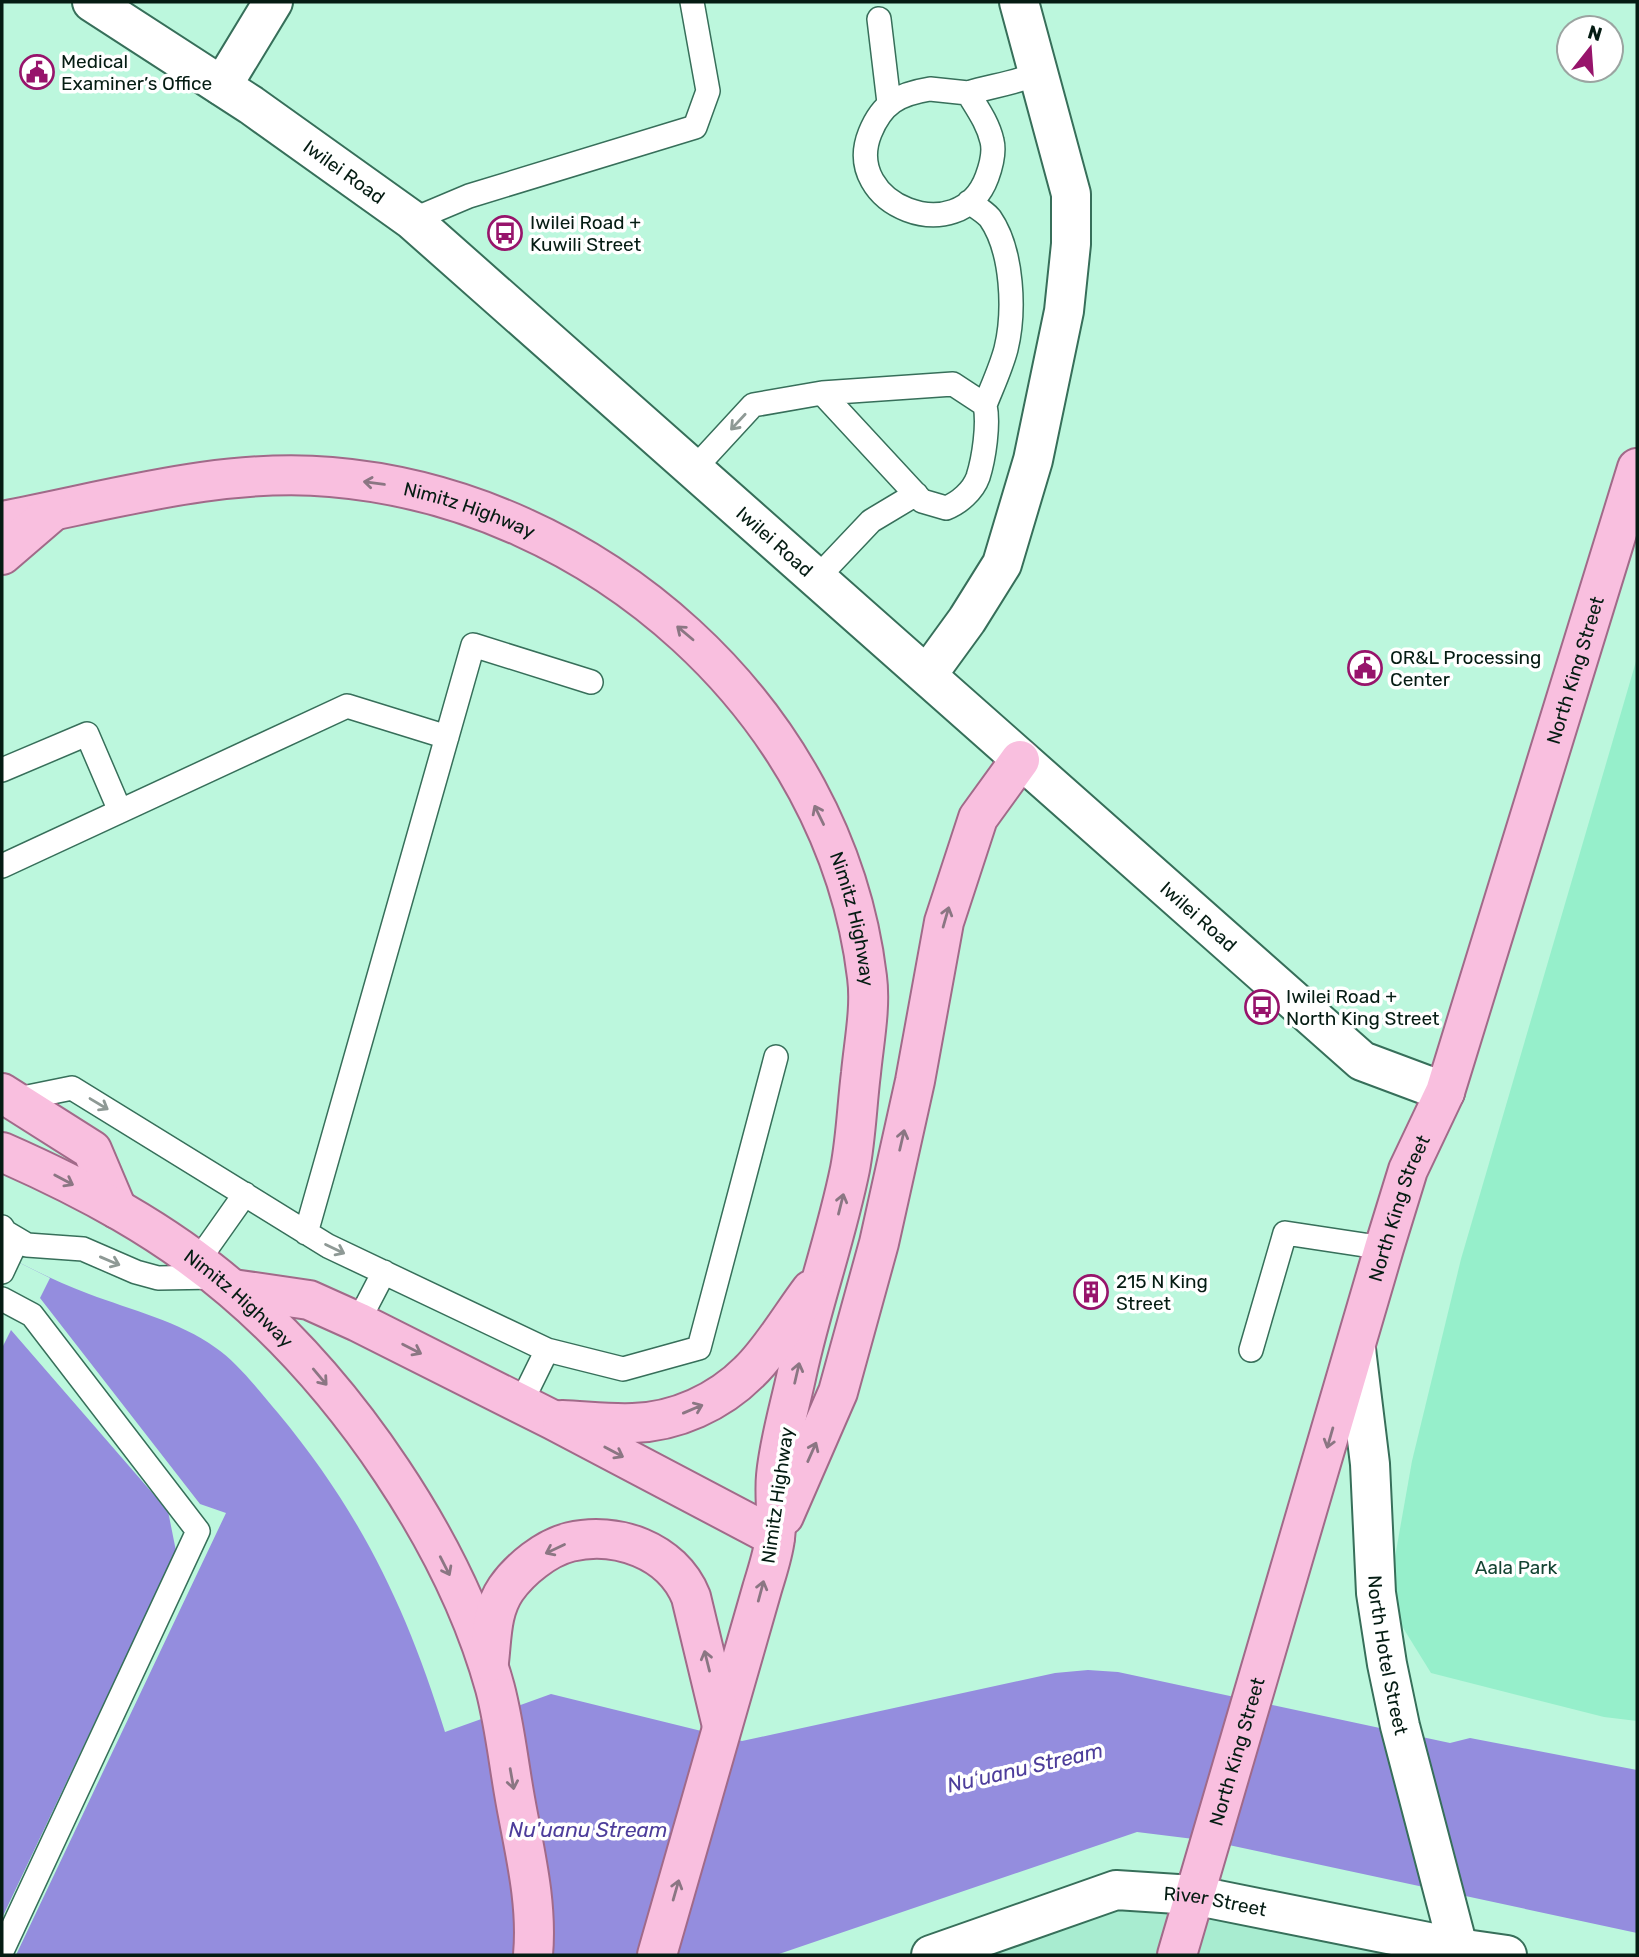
<svg xmlns="http://www.w3.org/2000/svg" width="1639" height="1957" font-family="Rubik,sans-serif">
  <style>
    .built { fill: #a8ecd0 }
    .green { fill: #96efcb }
    .water { fill: #948dde }
    .pier { fill: #bcf7dd }
    .lines { fill: none; stroke-linecap: round; stroke-linejoin: round }
    .lane-casing { stroke: #376f5a; stroke-width: 26 }
    .street-casing { stroke: #376f5a; stroke-width: 42 }
    .secondary-casing { stroke: #376f5a; stroke-width: 42 }
    .primary-casing { stroke: #a16a89; stroke-width: 42 }
    .lane { stroke: #fff; stroke-width: 23 }
    .street { stroke: #fff; stroke-width: 38 }
    .secondary { stroke: #fff; stroke-width: 38 }
    .primary { stroke: #f9bfdf; stroke-width: 38 }
    .oneway { stroke: #8e9995 }
    .oneway2 { stroke: #8b7683 }
    .labels { text-anchor: middle; stroke-width: 7; stroke-linejoin: round; paint-order: stroke }
    .poi-label { font-size: 19px; fill: #051c13; stroke: #fff; text-anchor: start }
    .street-label { font-size: 19px; fill: #051c13; stroke: #fff }
    .park-label { font-size: 19px; fill: #144433; stroke: #fff }
    .water-label { font-size: 21px; font-style: italic; fill: #4d3d9b; stroke: #fff }
  </style>
  <rect width="100%" height="100%" fill="#bcf7dd"/>
  <path class="built" d="M1116,1890L1504,1955H931Z"/>
  <path class="green" d="M1637,658V1721L1604,1717L1431,1673L1387,1602L1412,1461L1461,1259Z"/>
  <path class="water" d="M2,1254C30,1268 59,1283 89,1294C131,1310 179,1321 216,1348C237,1362 262,1394 278,1413C361,1513 407,1609 445,1732L551,1694L742,1741L1055,1673L1088,1670L1118,1672L1450,1743L1470,1738L1637,1770V1933L1210,1841L1137,1832L776,1955H2Z"/>
  <path class="pier" d="M2,1254L50,1278L40,1298L200,1504L226,1513L16,1955H2V1918L176,1551L168,1511L11,1330L2,1348Z"/>
  <g class="lines">
    <g class="lane-casing">
      <path id="lane" d="M879,19L889,103
        M930,89L968,93C977,108 988,123 992,141C995,153 991,166 987,177C960,251 841,205 870,133C882,103 899,94 930,89Z
        M968,93C991,86 1016,83 1039,73
        M969,202C975,206 985,212 990,218C1013,251 1015,312 1006,349C1001,368 992,387 985,405
        M412,220L469,196L695,127L708,91L692,2
        M953,384L985,405C989,424 984,458 978,477C973,491 959,503 946,508L922,501L822,393Z
        M694,469L753,405L822,393
        M817,578L871,521L916,494
        M2,770L87,734L120,811
        M2,866L347,706L447,737
        M13,1100L72,1088L328,1246L547,1350L623,1369L699,1348L776,1057
        M2,1227L5,1232L27,1245L83,1249L136,1272L158,1278L217,1277
        M306,1233L473,645L591,682
        M197,1262L245,1194
        M2,1272L17,1240
        M2,1299L32,1315L198,1531L2,1951
        M358,1322L384,1272
        M1251,1350L1285,1233L1384,1248
        M520,1405L547,1350"/>
    </g>
    <g class="street-casing">
      <g id="street">
        <path d="M222,86L273,2"/>
        <path d="M927,675L967,620L1002,564L1033,460L1064,311L1071,244V194L1019,2"/>
        <path id="s1" d="M1356,1349L1370,1464L1376,1593L1387,1664L1400,1726L1460,1955"/>
      </g>
    </g>
    <g class="secondary-casing">
      <g id="secondary">
        <path id="s2" d="M92,2L251,105L412,220L1362,1061L1445,1092"/>
        <path id="s3" d="M931,1955L1116,1890L1193,1895L1458,1948L1507,1955"/>
      </g>
    </g>
    <g class="primary-casing">
      <g id="primary">
        <path id="s4" d="M2,521C108,501 223,467 331,477C595,499 835,710 867,977C871,1007 864,1042 861,1073C857,1105 856,1138 850,1169C836,1238 812,1304 797,1373C790,1406 779,1442 776,1476C774,1496 778,1517 775,1538C773,1555 767,1572 762,1589L657,1955"/>
        <path d="M2,555L52,512"/>
        <path d="M2,1093L92,1150L117,1209"/>
        <path id="s5" d="M2,1152C84,1188 165,1231 233,1290C347,1387 455,1543 495,1688C504,1722 508,1758 514,1793C523,1846 538,1900 533,1955"/>
        <path d="M233,1289L309,1300L358,1322L553,1420L775,1537"/>
        <path d="M562,1420C586,1421 610,1424 633,1423C676,1422 719,1402 749,1372C771,1351 792,1315 811,1290"/>
        <path d="M784,1516L838,1392L879,1243L915,1081L944,922L978,818L1020,760"/>
        <path d="M489,1662C492,1637 491,1611 506,1589C520,1569 546,1548 570,1542C616,1531 672,1550 691,1597L722,1726"/>
        <path id="s6" d="M1177,1955L1384,1248L1408,1170L1445,1092L1637,468"/>
      </g>
    </g>
    <use href="#lane" class="lane"/>
    <use href="#street" class="street"/>
    <use href="#secondary" class="secondary"/>
    <use href="#primary" class="primary"/>
  </g>
  <defs><path id="oneway-shaft" d="M-6 0H5M1.5-3L5.5 0L1.5 3" fill="none" stroke-width="1.6" stroke-linecap="round" stroke-linejoin="round" transform="scale(1.75)"/></defs>
  <g class="oneway">
    <use href="#oneway-shaft" transform="translate(738 422) rotate(133)"/>
    <use href="#oneway-shaft" transform="translate(99 1104) rotate(31)"/>
    <use href="#oneway-shaft" transform="translate(335 1249) rotate(26)"/>
    <use href="#oneway-shaft" transform="translate(110 1261) rotate(23)"/>
  </g>
  <g class="oneway2">
    <use href="#oneway-shaft" transform="translate(374 483) rotate(-172)"/>
    <use href="#oneway-shaft" transform="translate(685 633) rotate(-140)"/>
    <use href="#oneway-shaft" transform="translate(819 815) rotate(-116)"/>
    <use href="#oneway-shaft" transform="translate(946 917) rotate(-74)"/>
    <use href="#oneway-shaft" transform="translate(902 1140) rotate(-77)"/>
    <use href="#oneway-shaft" transform="translate(64 1180) rotate(28)"/>
    <use href="#oneway-shaft" transform="translate(841 1204) rotate(-76)"/>
    <use href="#oneway-shaft" transform="translate(412 1349) rotate(27)"/>
    <use href="#oneway-shaft" transform="translate(797 1373) rotate(-77)"/>
    <use href="#oneway-shaft" transform="translate(320 1377) rotate(50)"/>
    <use href="#oneway-shaft" transform="translate(693 1409) rotate(-23)"/>
    <use href="#oneway-shaft" transform="translate(1330 1438) rotate(106)"/>
    <use href="#oneway-shaft" transform="translate(614 1452) rotate(28)"/>
    <use href="#oneway-shaft" transform="translate(812 1452) rotate(-66)"/>
    <use href="#oneway-shaft" transform="translate(555 1549) rotate(155)"/>
    <use href="#oneway-shaft" transform="translate(445 1566) rotate(63)"/>
    <use href="#oneway-shaft" transform="translate(761 1591) rotate(-75)"/>
    <use href="#oneway-shaft" transform="translate(707 1661) rotate(-104)"/>
    <use href="#oneway-shaft" transform="translate(512 1779) rotate(80)"/>
    <use href="#oneway-shaft" transform="translate(676 1890) rotate(-74)"/>
  </g>
  <defs>
    <g id="civic-ring" transform="scale(1.75)"><circle r="9.5" fill="#fff" stroke="#97146b" stroke-width="1.5"/><path d="M-.6-6.5H3V-4.5H.6V-3L4-1V1h2V6H-6V1h2V-1L-.6-3ZM-1.2 2.5V6h2.4V2.5Z" fill="#97146b"/></g>
    <g id="bus-ring" transform="scale(1.75)"><circle r="9.5" fill="#fff" stroke="#97146b" stroke-width="1.5"/><path d="M-5-6H5V4H4V6H2V4H-2V6H-4V4H-5ZM-3.5-4V0h7V-4ZM-3.5 1.2v1.5H-2V1.2ZM2 1.2v1.5H3.5V1.2Z" fill="#97146b"/></g>
    <g id="building-ring" transform="scale(1.75)"><circle r="9.5" fill="#fff" stroke="#97146b" stroke-width="1.5"/><path d="M-4-6H4V6H1V3H-1V6H-4ZM-2.5-4.3h1.7v1.8h-1.7ZM.8-4.3h1.7v1.8H.8ZM-2.5-1h1.7V.8h-1.7ZM.8-1h1.7V.8H.8Z" fill="#97146b"/></g>
  </defs>
  <g fill-rule="evenodd">
    <use href="#civic-ring" x="37" y="72"/>
    <use href="#bus-ring" x="505" y="233"/>
    <use href="#civic-ring" x="1365" y="668"/>
    <use href="#bus-ring" x="1262" y="1007"/>
    <use href="#building-ring" x="1091" y="1292"/>
  </g>
  <g class="labels">
    <g class="poi-label">
      <text x="61" y="68">Medical<tspan x="61" dy="22">Examiner’s Office</tspan></text>
      <text x="530" y="229">Iwilei Road +<tspan x="530" dy="22">Kuwili Street</tspan></text>
      <text x="1390" y="664">OR&amp;L Processing<tspan x="1390" dy="22">Center</tspan></text>
      <text x="1286" y="1003">Iwilei Road +<tspan x="1286" dy="22">North King Street</tspan></text>
      <text x="1116" y="1288">215 N King<tspan x="1116" dy="22">Street</tspan></text>
    </g>
    <g class="street-label">
      <text dy="7" stroke="none"><textPath href="#s2" startOffset="304">Iwilei Road</textPath></text>
      <text dy="7" stroke="none"><textPath href="#s4" startOffset="476">Nimitz Highway</textPath></text>
      <text dy="7" stroke="none"><textPath href="#s2" startOffset="872">Iwilei Road</textPath></text>
      <text dy="7" stroke="none"><textPath href="#s6" startOffset="1346">North King Street</textPath></text>
      <text dy="7" stroke="none"><textPath href="#s2" startOffset="1438">Iwilei Road</textPath></text>
      <text dy="7" stroke="none"><textPath href="#s4" startOffset="1064">Nimitz Highway</textPath></text>
      <text dy="7" stroke="none"><textPath href="#s6" startOffset="779">North King Street</textPath></text>
      <text dy="7" stroke="none"><textPath href="#s5" startOffset="280">Nimitz Highway</textPath></text>
      <text transform="translate(777 1495) rotate(-82)" y="7">Nimitz Highway</text>
      <text dy="7" stroke="none"><textPath href="#s1" startOffset="308">North Hotel Street</textPath></text>
      <text dy="7" stroke="none"><textPath href="#s6" startOffset="212">North King Street</textPath></text>
      <text dy="7" stroke="none"><textPath href="#s3" startOffset="296">River Street</textPath></text>
    </g>
    <g class="park-label">
      <text x="1516" y="1574">Aala Park</text>
    </g>
    <g class="water-label">
      <text transform="translate(1025 1768) rotate(-13)" y="7">Nuʻuanu Stream</text>
      <text x="588" y="1837">Nu'uanu Stream</text>
    </g>
  </g>
  <rect width="1639" height="1957" fill="none" stroke="#051c13" stroke-width="7"/>
  <g transform="translate(1590 49) rotate(17)"><circle r="33" fill="#ffffff" stroke="#9ba4a1" stroke-width="2"/>
  <path d="M0-5L12 26L0 18L-12 26Z" fill="#97146b"/>
  <text y="-10" font-size="19" font-weight="bold" text-anchor="middle" fill="#051c13">N</text>
  </g>
</svg>
